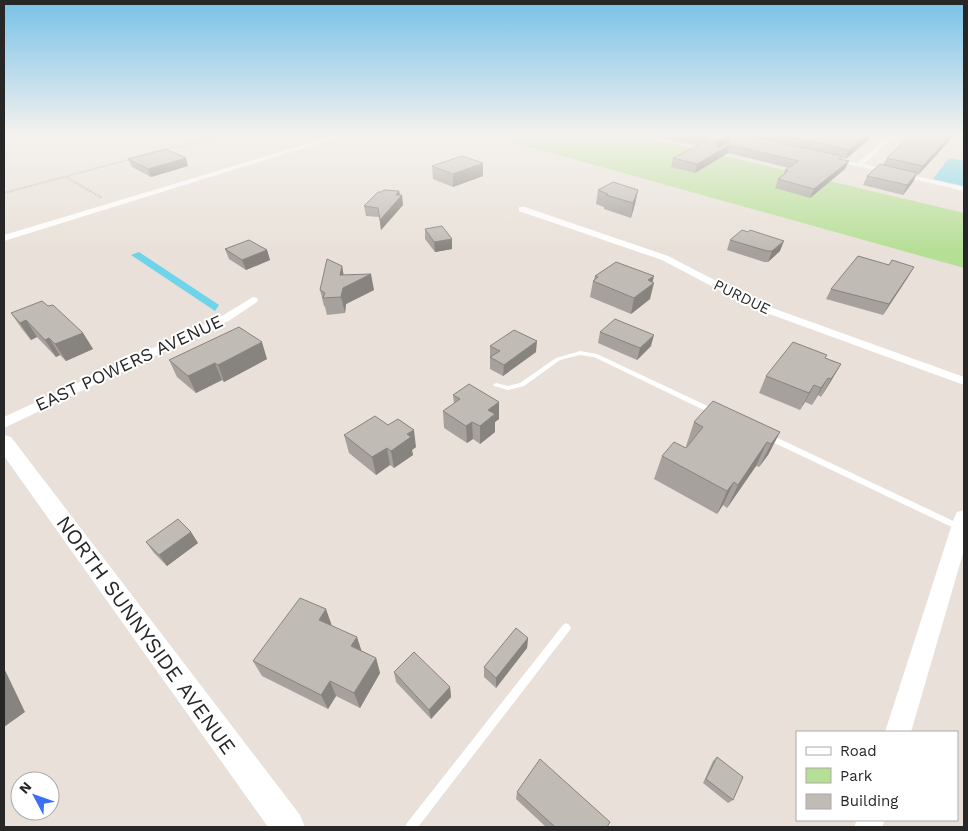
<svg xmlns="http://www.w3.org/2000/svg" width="968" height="831" font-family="'Work Sans',sans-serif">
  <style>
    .green { fill: #b6df96 }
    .water { fill: #6ed4e9 }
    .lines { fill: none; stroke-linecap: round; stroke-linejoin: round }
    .path { stroke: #c3c3c3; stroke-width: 2; stroke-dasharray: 2 1; stroke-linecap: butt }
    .service { fill: #fff; fill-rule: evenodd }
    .minor { fill: #fff; fill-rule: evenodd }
    .tertiary { fill: #fff; fill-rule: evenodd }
    .secondary { fill: #fff; fill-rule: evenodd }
    .wall { fill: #a6a19d }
    .shaded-wall { fill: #87837f }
    .building { fill: #c1bbb6; stroke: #87837f }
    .labels { text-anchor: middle; stroke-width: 4; stroke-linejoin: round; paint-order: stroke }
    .far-street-label { font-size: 15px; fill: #272727; stroke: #fff }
    .street-label { font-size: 18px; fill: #272727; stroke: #fff }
    .near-street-label { font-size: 21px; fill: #272727; stroke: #fff }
  </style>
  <rect width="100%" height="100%" fill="#e9e1d9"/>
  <path class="green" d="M484,134H631L964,213V268Z"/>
  <path class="water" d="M949,158L964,161V186L933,179Z
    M139,252L219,305L215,311L131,255Z"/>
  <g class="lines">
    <path class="path" d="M164,150L226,134
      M66,177L102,198
      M4,193L131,159"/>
    <path class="service" d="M580,351L597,354L716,410L717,412L714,414H712L594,357L580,355L560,360L524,386L508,390L494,386L493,385L496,383L508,386L520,383L556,358Z
      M767,433L964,526V530L961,531L958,530L764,438L763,436Z
      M566,623L569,625L571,628L569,631L418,827H405L407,823L563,625Z"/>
    <path class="minor" d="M340,134H349L4,241V235Z
      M717,134H728L759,142L756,144Z
      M890,134H897L864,164L964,187V191L827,159L831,157L857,163Z
      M519,207H525L668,256L761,304L964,377V385L753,308L662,260L519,211Z
      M253,297L257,298L258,300L257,302L230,320L4,428V417L222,316Z"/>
    <path class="tertiary" d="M964,510V550L911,732H885L954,518L957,512Z
      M857,820H885L882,827H854Z"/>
    <path class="secondary" d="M4,435L11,437L300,815L305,827H268L4,456Z"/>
  </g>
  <path class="wall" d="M646,134H731L730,140L719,147L758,138L740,134H735H872L871,137L846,159L842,158L841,159L845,169L810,198L775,188L778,179L783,175L785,170L789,168L728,153L695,173L671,167L673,158L697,146Z
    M949,141L918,175L917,174L913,182L903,195L863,185L867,176L883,165L887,158Z
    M128,159L188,166L151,177L132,167Z
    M432,166L483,176L453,187L433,179Z
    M598,190H638L635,204L631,218L604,209V207L596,204Z
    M399,191L403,205L381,230L379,217L366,216L364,206L381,192Z
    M425,229L452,239V249L435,252L425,239Z
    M730,240L780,251L768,262H764L727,250Z
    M225,249L267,250L270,260L246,270L229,259Z
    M342,266L343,275L374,290L346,304L345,313L327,315L325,307L324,306L320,290Z
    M595,276L652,282L650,299L631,314L590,297L593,281L594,280Z
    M908,277L883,315L826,299L831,289Z
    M48,306L83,333L93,349L66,361L60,355L56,357L37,337L31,340L22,329L11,313Z
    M600,332L651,346L637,360L598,343Z
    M490,346L536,352L503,376L490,369Z
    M825,358L841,364L831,381L821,397L818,395L812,405L805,402L800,410L759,393L766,376Z
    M267,359L224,382L222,380L196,393L177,377L169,360Z
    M453,395L499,419L495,422V432L480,444L473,439L467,443L444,428L443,411L454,404Z
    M694,422L780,432L768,455L759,467L756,466L727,508L723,505L717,514L654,479L662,456L686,448L687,446H686Z
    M344,435L416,447L412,450L413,455L394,468L390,465L376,475L349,453Z
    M191,532L198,543L167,566L154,553L146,542Z
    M528,638L527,648L496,688L484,677V667Z
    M362,651L376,658L380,673L360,708L336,696L328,709L262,676L253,661Z
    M394,672L450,687L451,697L431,719L396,682Z
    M717,757L733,800L728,803L703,783L713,761Z
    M517,792L607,827H546L516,799Z"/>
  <path class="shaded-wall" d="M729,134H731L730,140L715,149L717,141Z
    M869,134H872L871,137L846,159L849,150Z
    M952,134L949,141L918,175L923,166Z
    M730,145L728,153L695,173L697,164Z
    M186,158L188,166L151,177L148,169Z
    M849,161L845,169L810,198L814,189Z
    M483,163V176L453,187V174Z
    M917,173L913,182L903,195L907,185Z
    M638,190L635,204L631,218L633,203Z
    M399,191L400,197L402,195L403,205L381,230L380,220L396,195Z
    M452,239V249L435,252L434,242Z
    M784,241L780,251L768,262L772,251Z
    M267,250L270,260L246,270L242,260Z
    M342,266L345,282L371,274L374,290L346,304L345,313L341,297L340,275Z
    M914,267L908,277L883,315L889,304Z
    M654,276L652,284L654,283L650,299L631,314L634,298L648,280Z
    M26,320L37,337L31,340L20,323Z
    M83,333L93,349L66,361L55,344Z
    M654,335L651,346L637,360L640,348Z
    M49,338L60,355L56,357L45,340Z
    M537,341L536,352L503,376L504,365Z
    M262,342L267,359L224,382L218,365Z
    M215,363L222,380L196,393L188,376Z
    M841,364L831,381L821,397L831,379Z
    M828,378L818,395L812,405L821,388Z
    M814,385L805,402L800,410L809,393Z
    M499,402V419L495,422V432L480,444V426L488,410Z
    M472,422L473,439L467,443L466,426Z
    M414,430L416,447L412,450L413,455L394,468L391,451L407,434Z
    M780,432L768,455L759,467L771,444Z
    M767,442L756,466L727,508L738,485Z
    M387,448L390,465L376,475L372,457Z
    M734,482L723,505L717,514L727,491Z
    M191,532L198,543L167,566L159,555Z
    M326,609L332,626L319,620Z
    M357,637L362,652L351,646Z
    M528,638L527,648L496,688V678Z
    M376,658L380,673L360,708L354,693Z
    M4,668L25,712L4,727Z
    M330,681L336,696L328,709L321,695Z
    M450,687L451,697L431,719L429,710Z"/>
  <path class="building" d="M682,134H729L717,141L716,145L719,147L743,135L842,156L839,159L849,161L814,189L778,179L788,171L785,170L799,161L730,145L697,164L673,158L708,140Z
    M776,134H869L849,150Z
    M912,134H952L923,166L887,158Z
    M166,149L186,158L148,169L128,159Z
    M462,156L483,163L453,174L432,166Z
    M880,164L917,173L907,185L867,176Z
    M613,182L638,190L633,203L606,195L608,194L598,190Z
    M384,190L399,191L396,195H402L380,220L378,208L364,206L378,192H381Z
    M442,226L452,239L434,242L425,229Z
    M742,230L748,232L750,230L784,241L772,251H767L730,240Z
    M249,240L267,250L242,260L225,249Z
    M858,256L889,265L892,260L914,267L889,304L831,289Z
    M327,259L342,266L340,275L371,274L343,288L341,297L323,298L325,293L320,290Z
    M616,262L654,276L648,280L654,283L634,298L593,281L598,277L595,276Z
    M42,301L48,306L53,305L83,333L55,344L49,338L45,340L26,320L20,323L11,313Z
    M615,319L654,335L640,348L600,332Z
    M239,327L262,342L218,365L215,363L188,376L169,360Z
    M514,330L537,341L504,365L490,357L500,351L490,346Z
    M793,342L827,355L825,358L841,364L831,379L828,378L821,388L814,385L809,393L766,376Z
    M469,384L499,402L488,410L495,414L480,426L472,422L466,426L443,411L460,399L453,395Z
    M713,401L780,432L771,444L767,442L738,485L734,482L727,491L662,456L674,442L686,448L703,427L694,422Z
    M375,416L388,425L398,419L414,430L407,434L411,437L391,451L387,448L372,457L344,435Z
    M178,519L191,532L159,555L146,542Z
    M300,598L326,609L319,620L357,637L351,646L376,658L354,693L330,681L321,695L253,661Z
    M516,628L528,638L496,678L484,667Z
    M414,652L450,687L429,710L394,672Z
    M717,757L743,777L733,800L706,779Z
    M540,759L610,822L607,827H555L517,792Z"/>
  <linearGradient id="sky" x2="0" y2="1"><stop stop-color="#77c1e8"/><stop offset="0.54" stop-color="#f5f2ee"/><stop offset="1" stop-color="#f5f2ee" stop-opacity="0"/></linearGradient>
  <rect width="968" height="250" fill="url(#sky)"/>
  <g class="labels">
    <g class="far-street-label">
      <text transform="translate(742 297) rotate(26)" y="5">PURDUE</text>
    </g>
    <g class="street-label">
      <text transform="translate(129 363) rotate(-25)" y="6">EAST POWERS AVENUE</text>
    </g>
    <g class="near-street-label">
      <text transform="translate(146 635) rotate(54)" y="7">NORTH SUNNYSIDE AVENUE</text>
    </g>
  </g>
  <rect width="968" height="831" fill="none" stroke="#272727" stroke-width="10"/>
  <rect x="796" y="731" width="162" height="90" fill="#ffffff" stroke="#a9a9a9"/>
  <rect x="806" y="747" width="25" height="8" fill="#ffffff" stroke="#a9a9a9"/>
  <text x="840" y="756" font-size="15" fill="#272727">Road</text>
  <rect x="806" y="768" width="25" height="15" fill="#b6df96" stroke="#a9a9a9"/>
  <text x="840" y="781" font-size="15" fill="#272727">Park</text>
  <rect x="806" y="794" width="25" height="15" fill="#c1bbb6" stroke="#a9a9a9"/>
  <text x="840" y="806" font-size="15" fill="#272727">Building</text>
  <g transform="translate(35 796) rotate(311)"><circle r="24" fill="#ffffff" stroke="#a9a9a9"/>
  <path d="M0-4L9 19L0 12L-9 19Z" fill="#3d6ff2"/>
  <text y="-8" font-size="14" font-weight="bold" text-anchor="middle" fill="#272727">N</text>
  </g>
</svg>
